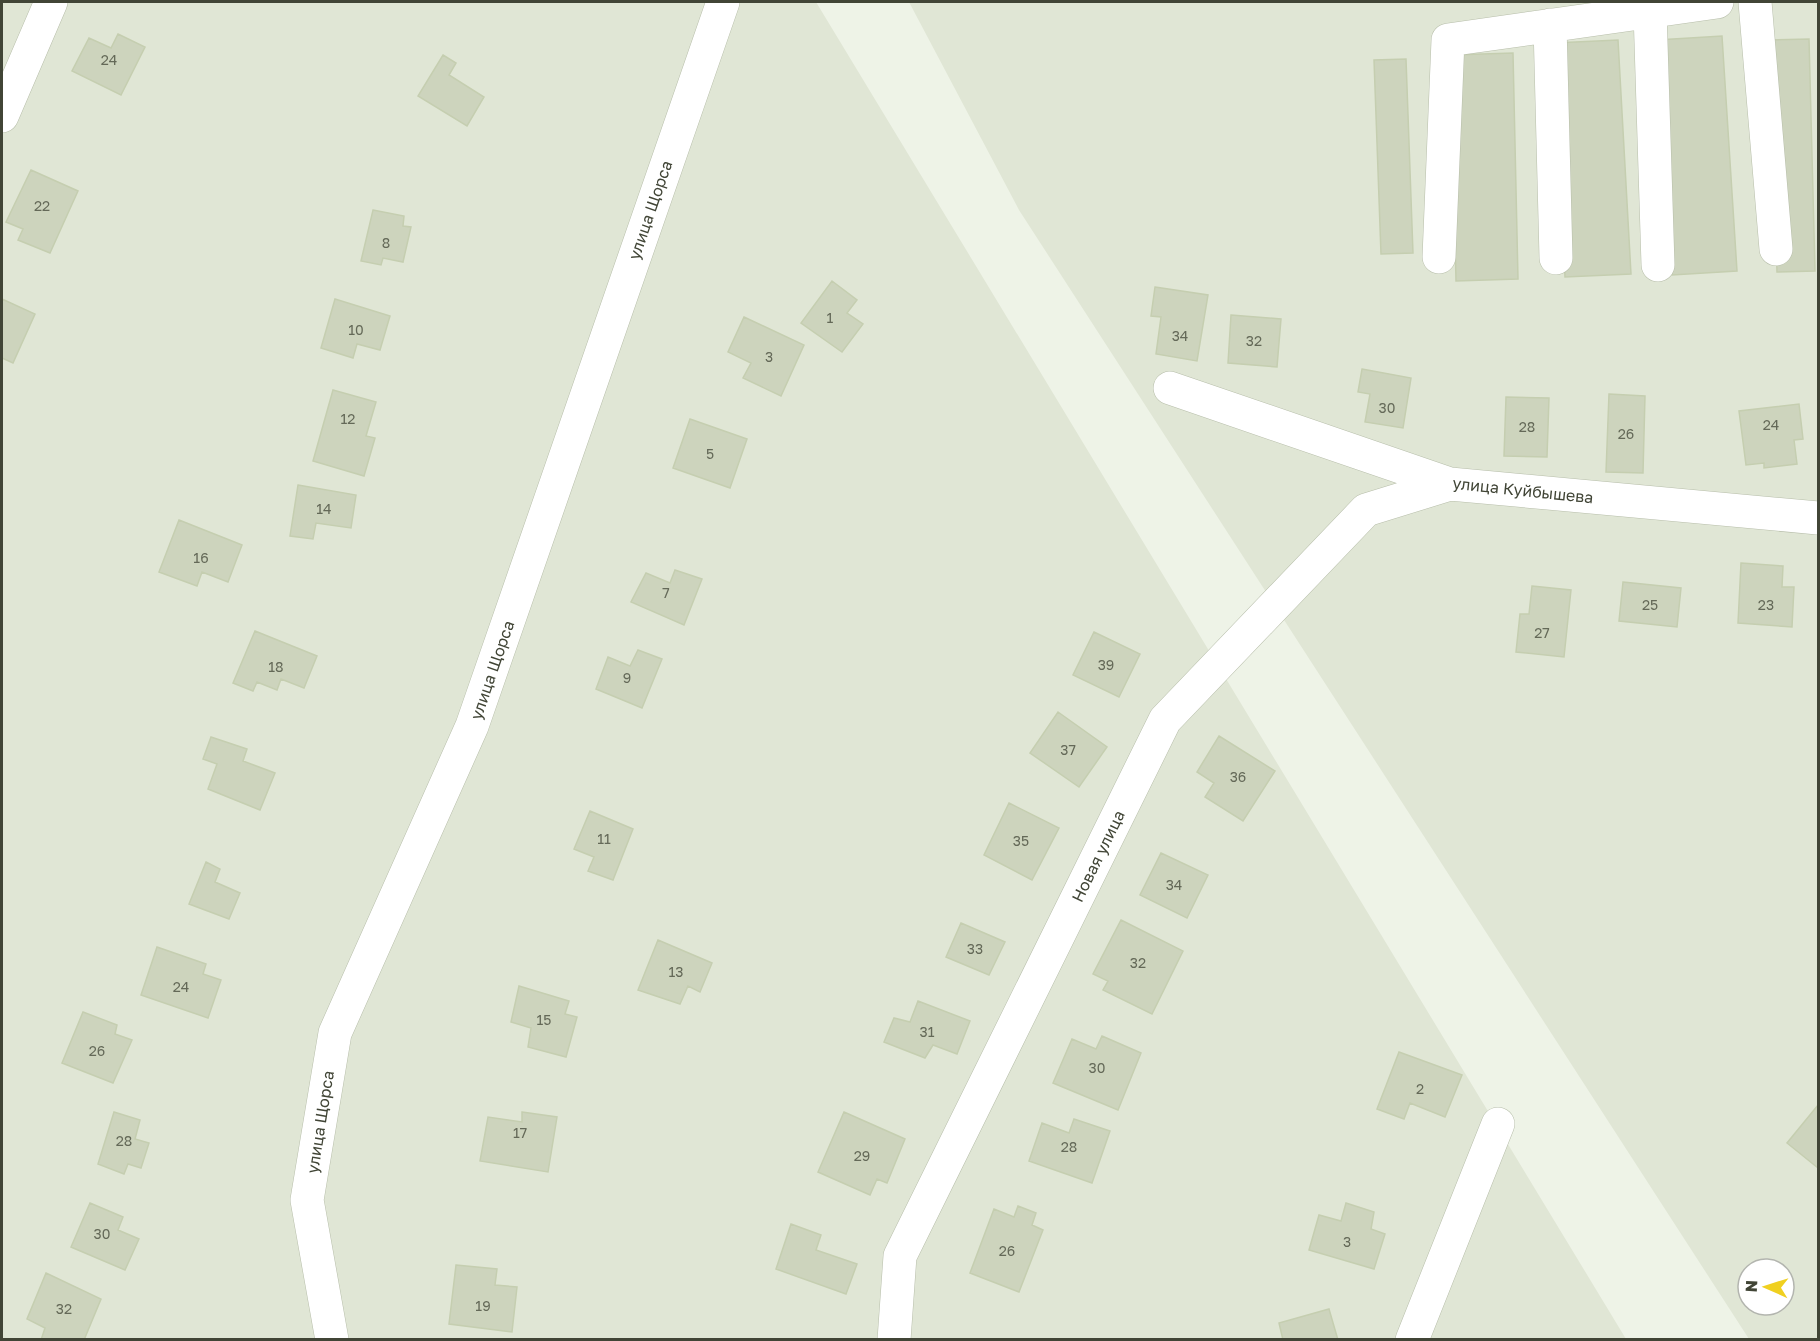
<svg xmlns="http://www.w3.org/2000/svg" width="1820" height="1341" font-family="'Golos Text',sans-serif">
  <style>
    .residential { fill: #e0e6d5; fill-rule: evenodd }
    .building { fill: #cdd4bd; stroke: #c5ceb0; stroke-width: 1.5 }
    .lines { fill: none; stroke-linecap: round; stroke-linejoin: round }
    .minor-casing { stroke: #b7beaa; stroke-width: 34 }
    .minor { stroke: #fff; stroke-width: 33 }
    .labels { text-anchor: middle; stroke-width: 4.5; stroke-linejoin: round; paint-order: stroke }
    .number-label { font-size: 14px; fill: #646958 }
    .street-label { font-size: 16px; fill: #414536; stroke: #fff }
  </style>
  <rect width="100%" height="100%" fill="#eef3e7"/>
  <path class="residential" d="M2,2H816L1626,1339L2,1340Z
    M909,2H1818V1339H1749L1019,210ZM1748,1269H1784V1305H1748Z"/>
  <path class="building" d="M118,34L145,47L121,95L72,71L89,38L111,48Z
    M1722,36L1737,271L1672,275L1657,40Z
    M1809,39L1815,271L1777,272L1770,40Z
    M1618,40L1631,274L1565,277L1554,43Z
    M1513,53L1518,279L1456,281L1451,55Z
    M443,55L456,63L449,75L484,97L467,126L418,96Z
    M1406,59L1413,253L1381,254L1374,60Z
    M31,170L78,191L50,253L18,240L23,229L6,222Z
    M373,210L404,216L403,226L411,227L403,262L383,258L381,265L361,261Z
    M832,281L857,300L847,313L863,324L842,352L801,323Z
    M1155,287L1208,295L1197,361L1156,354L1161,317L1151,316Z
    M2,299L35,314L13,363L2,358Z
    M335,299L390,316L380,350L357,344L353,358L321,348Z
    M1231,315L1281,319L1277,367L1228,363Z
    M744,317L804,345L781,396L743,378L751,363L728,352Z
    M1362,369L1411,378L1403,428L1365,422L1370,394L1358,392Z
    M333,390L376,402L366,436L375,438L364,476L313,461Z
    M1609,394L1645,396L1643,473L1606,472Z
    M1506,397L1549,398L1547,457L1504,456Z
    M1799,404L1803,439L1794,440L1797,464L1764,468V463L1746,465L1739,411Z
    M690,419L747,439L730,488L673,468Z
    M298,485L356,495L351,528L316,523L313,539L290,536Z
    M179,520L242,545L228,582L202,572L197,586L159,572Z
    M1741,563L1783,566L1782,587H1794L1792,627L1738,623Z
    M675,570L702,579L684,625L631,602L646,573L670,583Z
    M1623,582L1681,588L1677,627L1619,621Z
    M1532,586L1571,590L1564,657L1516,652L1520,614H1529Z
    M255,631L317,656L304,688L281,679L277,690L257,682L253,691L233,683Z
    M1094,632L1140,654L1119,697L1073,675Z
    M638,650L662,659L642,708L596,689L608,657L630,666Z
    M1058,712L1107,747L1079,787L1030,753Z
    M1219,736L1275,771L1243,821L1205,797L1214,783L1197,772Z
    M211,737L247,749L243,761L275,773L260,810L208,789L217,764L203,759Z
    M1009,803L1059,828L1032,880L984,855Z
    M590,811L633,829L613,880L588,871L594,857L574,849Z
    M1161,853L1208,875L1187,918L1140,895Z
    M206,862L220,869L215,882L240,893L229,919L189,904Z
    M1121,920L1183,951L1152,1014L1103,990L1108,981L1093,974Z
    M961,923L1005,942L989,975L946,957Z
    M658,940L712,963L700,992L688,986L680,1004L638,990Z
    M157,947L206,964L203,974L221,980L208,1018L141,995Z
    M519,986L569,1001L565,1014L577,1017L566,1057L528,1047L531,1028L511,1022Z
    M918,1001L970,1021L957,1054L933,1045L925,1058L884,1042L894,1018L910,1022Z
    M83,1012L117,1025L115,1034L132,1040L113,1083L62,1063Z
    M1102,1036L1141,1053L1118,1110L1053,1083L1072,1039L1096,1049Z
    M1399,1052L1462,1075L1445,1117L1410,1103L1404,1119L1377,1109Z
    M1818,1105V1168L1787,1143Z
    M114,1112L140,1120L135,1139L149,1143L141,1168L128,1164L124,1174L98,1164Z
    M522,1112L557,1117L548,1172L480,1161L488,1117L522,1122Z
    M844,1112L905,1139L887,1183L877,1179L870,1195L818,1172Z
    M1074,1119L1110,1131L1092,1183L1029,1161L1042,1123L1069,1133Z
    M90,1203L123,1217L118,1230L139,1239L125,1270L71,1247Z
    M1346,1203L1374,1212L1371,1229L1385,1234L1374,1269L1309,1250L1319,1215L1341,1221Z
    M1018,1206L1036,1213L1032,1225L1043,1230L1019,1292L970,1273L994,1209L1014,1217Z
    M791,1224L821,1235L816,1250L857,1264L846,1294L776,1269Z
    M456,1265L497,1269L495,1285L517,1287L512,1332L449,1324Z
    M46,1273L101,1299L84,1340H41L45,1328L27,1319Z
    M1329,1309L1338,1340H1283L1279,1323Z"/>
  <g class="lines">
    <g class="minor-casing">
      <path id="minor" d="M1755,2L1776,249
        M1650,11L1658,265
        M1550,25L1556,258
        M2,116L51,2
        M1439,257L1448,40L1717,2
        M1170,388L1450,484L1818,518
        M332,1340L307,1200L335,1033L472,726L723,2
        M894,1340L900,1256L1165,720L1366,510L1450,484
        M1412,1340L1498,1124"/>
    </g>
    <use href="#minor" class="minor"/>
  </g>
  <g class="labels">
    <g class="number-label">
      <text x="109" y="65">24</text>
      <text x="42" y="211">22</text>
      <text x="386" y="248">8</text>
      <text x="830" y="323">1</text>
      <text x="356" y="335">10</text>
      <text x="1180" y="341">34</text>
      <text x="1254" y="346">32</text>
      <text x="769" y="362">3</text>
      <text x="1387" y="413">30</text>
      <text x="348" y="424">12</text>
      <text x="1771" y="430">24</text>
      <text x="1527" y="432">28</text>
      <text x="1626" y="439">26</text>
      <text x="710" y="459">5</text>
      <text x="324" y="514">14</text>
      <text x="201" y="563">16</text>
      <text x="666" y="598">7</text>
      <text x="1650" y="610">25</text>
      <text x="1766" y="610">23</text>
      <text x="1542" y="638">27</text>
      <text x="1106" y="670">39</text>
      <text x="276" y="672">18</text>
      <text x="627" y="683">9</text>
      <text x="1068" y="755">37</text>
      <text x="1238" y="782">36</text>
      <text x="604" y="844">11</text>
      <text x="1021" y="846">35</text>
      <text x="1174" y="890">34</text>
      <text x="975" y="954">33</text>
      <text x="1138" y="968">32</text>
      <text x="676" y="977">13</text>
      <text x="181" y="992">24</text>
      <text x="544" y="1025">15</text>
      <text x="927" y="1037">31</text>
      <text x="97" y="1056">26</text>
      <text x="1097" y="1073">30</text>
      <text x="1420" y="1094">2</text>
      <text x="520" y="1138">17</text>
      <text x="124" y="1146">28</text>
      <text x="1069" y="1152">28</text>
      <text x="862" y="1161">29</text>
      <text x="102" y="1239">30</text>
      <text x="1347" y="1247">3</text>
      <text x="1007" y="1256">26</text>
      <text x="483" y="1311">19</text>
      <text x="64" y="1314">32</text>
    </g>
    <g class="street-label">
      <text transform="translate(650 210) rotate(-71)" y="6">улица Щорса</text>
      <text transform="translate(1523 490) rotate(6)" y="6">улица Куйбышева</text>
      <text transform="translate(492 670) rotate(-71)" y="6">улица Щорса</text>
      <text transform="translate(1098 856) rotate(-64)" y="6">Новая улица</text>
      <text transform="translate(320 1122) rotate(-81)" y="6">улица Щорса</text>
    </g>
  </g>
  <rect width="1820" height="1341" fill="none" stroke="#414536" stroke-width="6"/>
  <g transform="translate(1766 1287) rotate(273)"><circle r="28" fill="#ffffff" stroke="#b3b5af" stroke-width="1.5"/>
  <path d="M0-4.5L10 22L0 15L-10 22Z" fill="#f0d020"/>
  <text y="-9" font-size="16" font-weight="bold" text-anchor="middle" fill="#414536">N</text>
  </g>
</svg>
